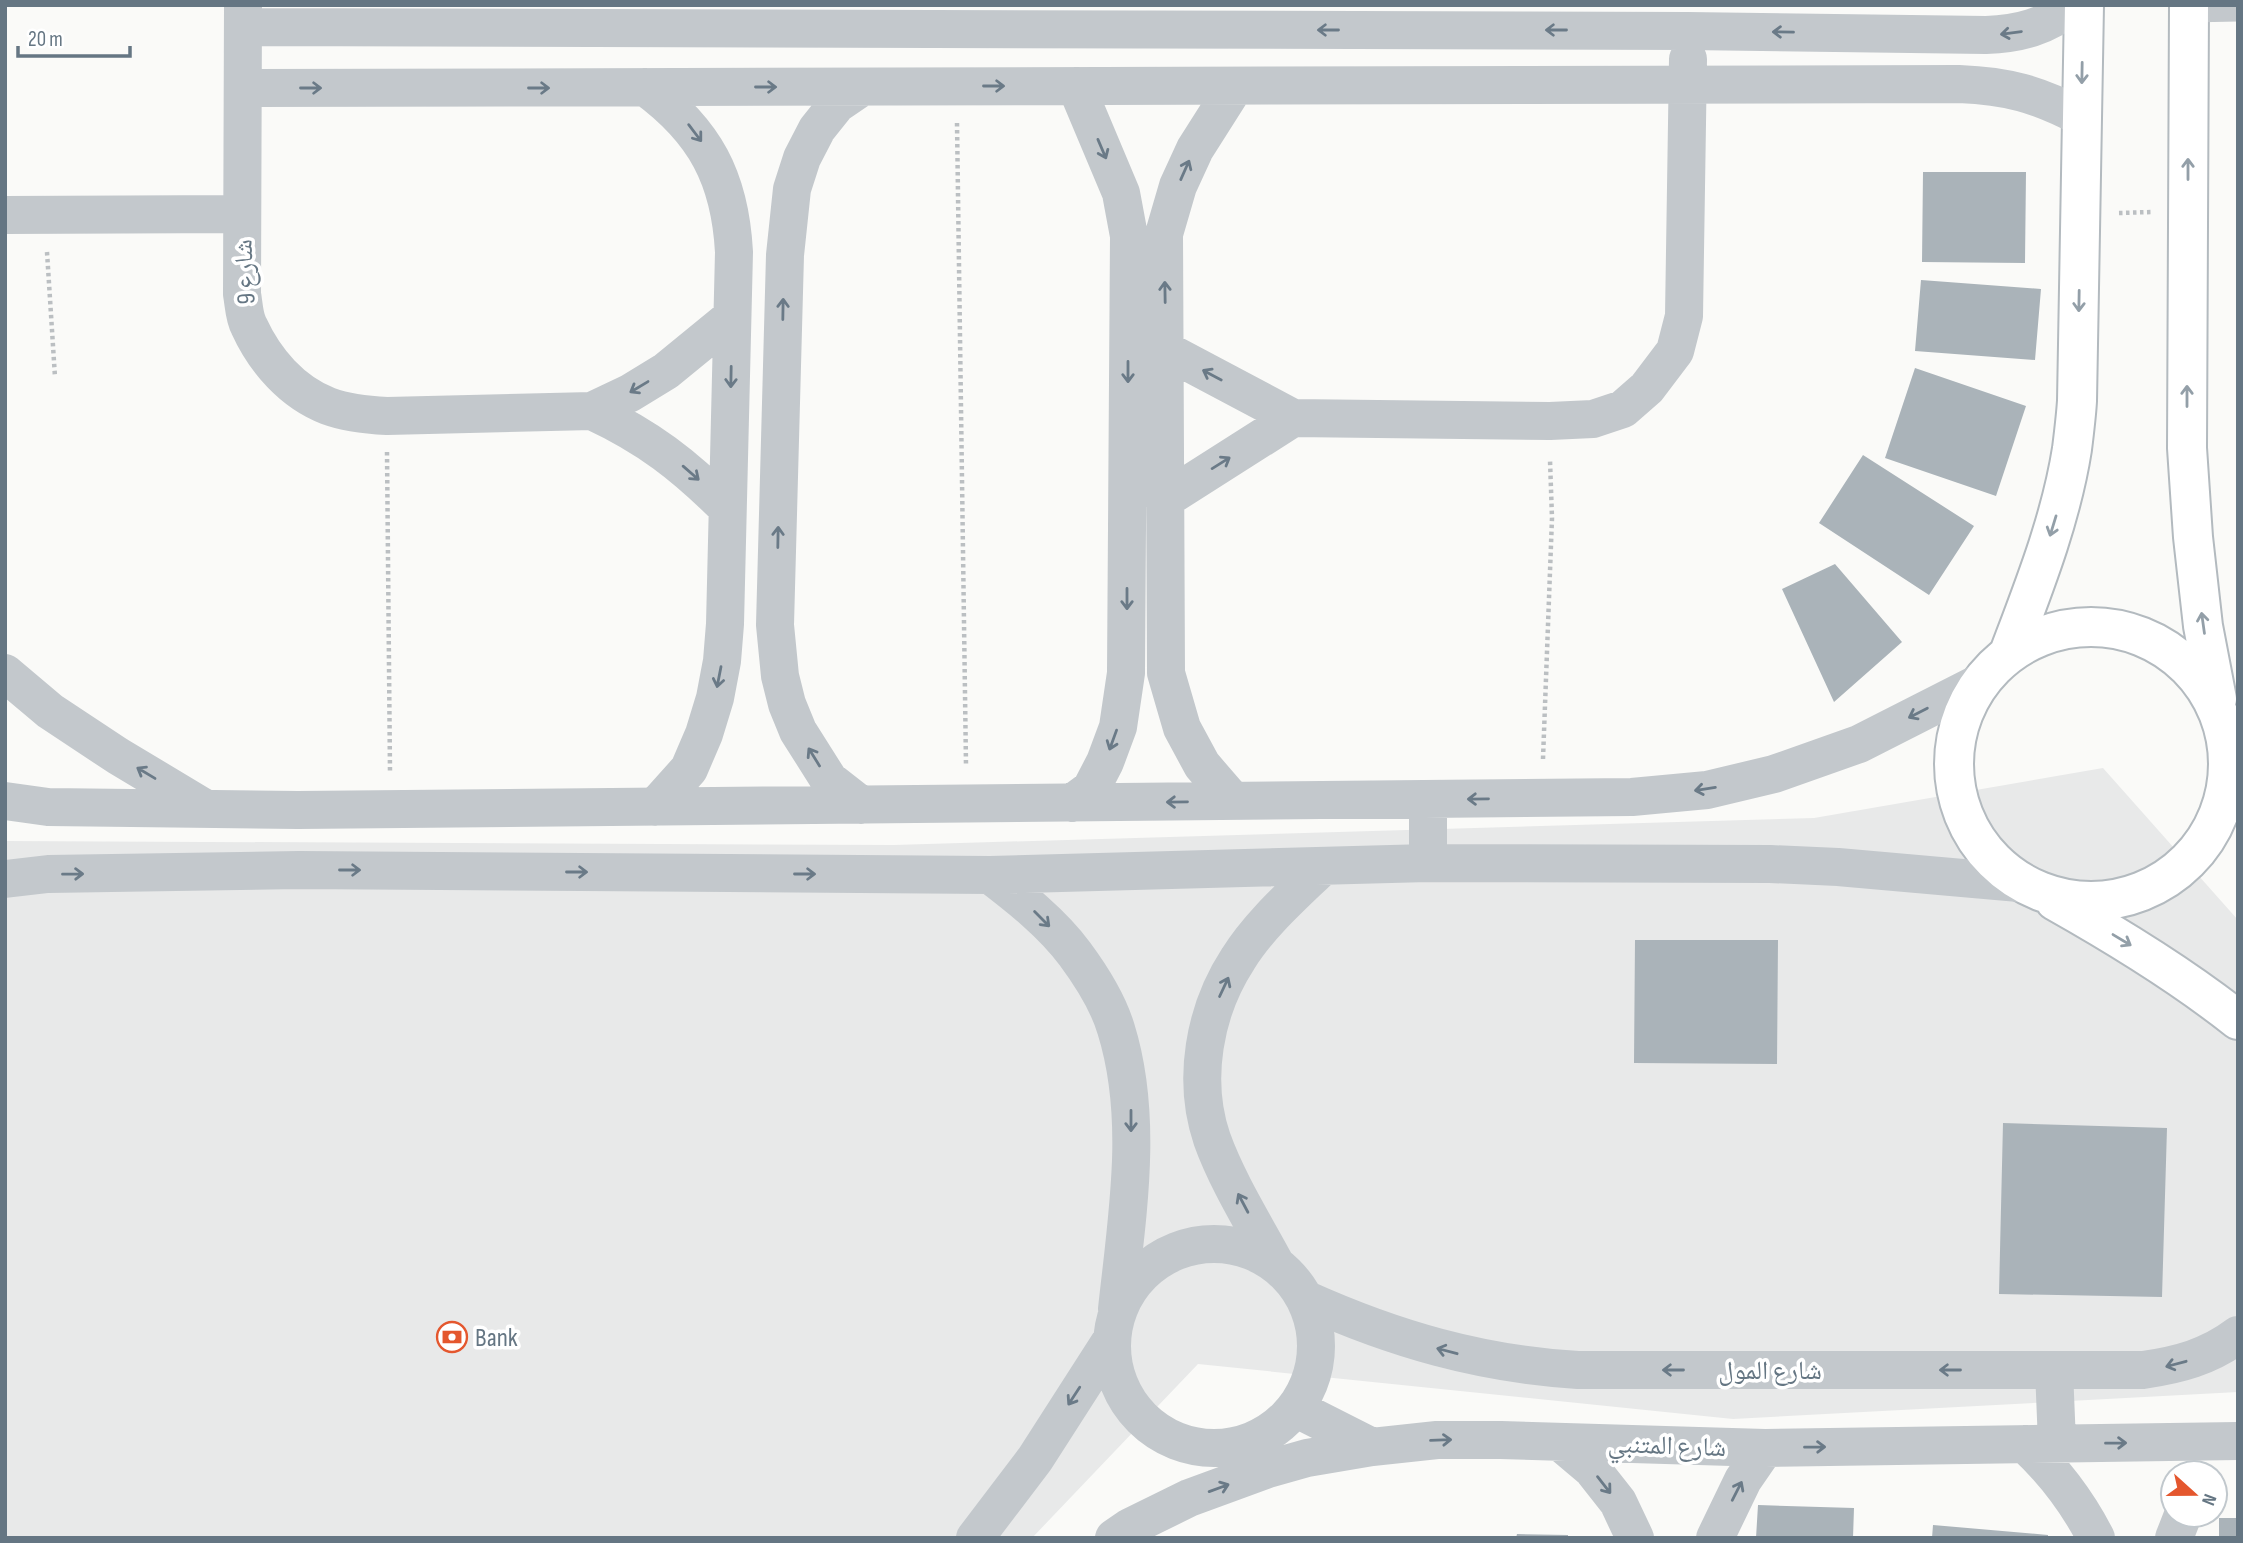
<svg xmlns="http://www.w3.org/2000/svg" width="2243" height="1543" font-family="'Sofia Sans Condensed','Noto Naskh Arabic',sans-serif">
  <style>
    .built { fill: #e8e9e9 }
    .building { fill: #aab3b9 }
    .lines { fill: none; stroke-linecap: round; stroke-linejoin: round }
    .secondary-casing { stroke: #b3babf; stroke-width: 42 }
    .path { stroke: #bbbfc2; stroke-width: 4.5; stroke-dasharray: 3.5 3.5; stroke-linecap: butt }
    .lane { stroke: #c3c8cc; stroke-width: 21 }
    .street { stroke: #c3c8cc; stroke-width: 38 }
    .secondary { stroke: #fff; stroke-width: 38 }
    .oneway { stroke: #6a7a87 }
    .oneway2 { stroke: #939fa8 }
    .labels { text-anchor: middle; stroke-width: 7; stroke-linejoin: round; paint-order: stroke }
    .street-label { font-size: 26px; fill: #657683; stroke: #fff }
    .poi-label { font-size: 26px; fill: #657683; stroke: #fff; text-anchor: start }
  </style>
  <rect width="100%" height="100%" fill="#fafaf8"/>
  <path class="built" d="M2103,768L2238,920V1392L1733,1419L1198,1364L1032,1538H5V841L894,845L1814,818Z"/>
  <path class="building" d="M1923,172H2026L2025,263L1922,262Z
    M1921,280L2041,289L2035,360L1915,351Z
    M1915,368L2026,406L1996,496L1885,458Z
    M1863,455L1974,526L1929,595L1819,523Z
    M1835,564L1902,642L1834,702L1782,589Z
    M1635,940H1778L1777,1064L1634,1063Z
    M2003,1123L2167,1128L2162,1297L1999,1294Z
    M1758,1505L1854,1508L1853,1538H1756Z
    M2219,1518H2238V1538H2219Z
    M1933,1525L2048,1535V1538H1932Z
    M1517,1534L1568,1535V1538H1516Z"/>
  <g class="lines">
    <g class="secondary-casing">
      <path id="secondary" d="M2189,5L2187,448L2193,537L2203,626L2217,699
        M1954 764a137 137 0 1 1 274 0a137 137 0 1 1-274 0Z
        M2009,653C2034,587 2061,519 2072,449C2074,433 2076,417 2077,401L2084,5
        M2055,901C2119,937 2181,975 2238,1020"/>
    </g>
    <path class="path" d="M957,123L966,765
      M2119,213L2152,212
      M47,252L55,377
      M387,452L390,772
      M1543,759L1552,518L1550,460"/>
    <path class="lane" d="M2189,12L2238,11"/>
    <path class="street" d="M243,5L242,294C244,305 244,317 249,326C265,361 292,392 328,406C347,413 367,415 387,416L592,411L630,393L666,371L732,317
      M243,27L1688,31L1986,35C2018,34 2047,27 2072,5
      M645,87C705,131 730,178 734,252L725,624L722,661L715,698L704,734L689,769L655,807
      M243,88L1959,84C2008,86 2037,94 2081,117
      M5,215L242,214
      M1165,350L1293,418L1550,421L1593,419L1623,409L1647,388L1675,351L1684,316L1688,59
      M592,411C648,437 684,465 727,508
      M1164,500L1293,418
      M5,673L50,711L118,756L203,807
      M1428,800V863
      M5,801L48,807L298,810L1632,797L1707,790L1774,774L1859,744L1979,683
      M1233,801L1202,765L1182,728L1166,673L1164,234L1178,186L1195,149L1235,86
      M1072,803L1091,789L1105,762L1118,727L1126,673L1129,236L1121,193L1076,86
      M861,805L829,780L798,731L787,704L780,676L775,625L785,255L792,189L802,158L817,129L837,104L862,87
      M990,875C1020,898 1052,923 1075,954C1092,977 1108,1002 1116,1029C1144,1119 1127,1217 1117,1309
      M5,879L48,874L299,870L990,875L1428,863L1770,864L1838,867L2019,883
      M1112 1346a102 102 0 1 1 204 0a102 102 0 1 1-204 0Z
      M1275,1263C1254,1224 1227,1181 1212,1139C1192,1080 1204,1011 1238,959C1259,925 1292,896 1321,868
      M1305,1299C1394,1339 1480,1364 1578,1370H2143C2178,1365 2209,1357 2238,1335
      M2054,1370L2057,1443
      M1295,1408L1372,1447
      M1560,1442L1592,1469L1618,1502L1635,1538
      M2025,1444C2055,1472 2077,1501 2096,1538
      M975,1538L1035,1459L1112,1339
      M1114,1538L1130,1527L1189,1498L1268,1469L1307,1458L1372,1447L1437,1440H1501L1765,1448L2238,1441
      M1715,1538L1743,1480L1765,1448
      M2174,1538L2183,1515"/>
    <use href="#secondary" class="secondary"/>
  </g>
  <defs><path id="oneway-shaft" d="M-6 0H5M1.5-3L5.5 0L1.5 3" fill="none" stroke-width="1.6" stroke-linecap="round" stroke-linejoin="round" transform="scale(1.75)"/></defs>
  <g class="oneway">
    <use href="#oneway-shaft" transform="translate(1328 30) rotate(-180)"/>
    <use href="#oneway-shaft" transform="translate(1556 30) rotate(-180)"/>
    <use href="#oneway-shaft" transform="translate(1783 32) rotate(-179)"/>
    <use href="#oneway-shaft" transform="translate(2011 33) rotate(172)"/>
    <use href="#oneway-shaft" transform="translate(994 86)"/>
    <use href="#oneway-shaft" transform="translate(766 87)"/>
    <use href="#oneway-shaft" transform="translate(311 88)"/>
    <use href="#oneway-shaft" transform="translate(539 88)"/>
    <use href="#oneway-shaft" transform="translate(695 133) rotate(53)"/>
    <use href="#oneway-shaft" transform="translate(1102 149) rotate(67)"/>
    <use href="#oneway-shaft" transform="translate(1185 170) rotate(-66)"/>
    <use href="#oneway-shaft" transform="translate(1165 292) rotate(-91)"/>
    <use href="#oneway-shaft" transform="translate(783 309) rotate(-89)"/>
    <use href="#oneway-shaft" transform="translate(1128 372) rotate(90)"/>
    <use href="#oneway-shaft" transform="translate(1212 375) rotate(-152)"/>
    <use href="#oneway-shaft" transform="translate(731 377) rotate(91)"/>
    <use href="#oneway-shaft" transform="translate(639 387) rotate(149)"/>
    <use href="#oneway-shaft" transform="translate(1221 463) rotate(-32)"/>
    <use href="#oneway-shaft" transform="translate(691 473) rotate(41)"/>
    <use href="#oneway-shaft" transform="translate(778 537) rotate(-89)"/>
    <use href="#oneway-shaft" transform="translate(1127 599) rotate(90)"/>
    <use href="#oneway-shaft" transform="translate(719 677) rotate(101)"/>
    <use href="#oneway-shaft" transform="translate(1918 713) rotate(153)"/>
    <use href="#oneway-shaft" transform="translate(1113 740) rotate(110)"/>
    <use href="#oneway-shaft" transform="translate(814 757) rotate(-122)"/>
    <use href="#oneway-shaft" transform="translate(146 773) rotate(-149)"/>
    <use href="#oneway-shaft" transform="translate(1705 789) rotate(171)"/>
    <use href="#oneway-shaft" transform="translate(1478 799) rotate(179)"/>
    <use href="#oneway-shaft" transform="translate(1177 802) rotate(179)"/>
    <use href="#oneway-shaft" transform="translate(350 870)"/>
    <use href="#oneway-shaft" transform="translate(577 872)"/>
    <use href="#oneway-shaft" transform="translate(73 874) rotate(-1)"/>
    <use href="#oneway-shaft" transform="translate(805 874)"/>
    <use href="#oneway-shaft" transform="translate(1042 919) rotate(45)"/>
    <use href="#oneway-shaft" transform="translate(1224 987) rotate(-65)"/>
    <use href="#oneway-shaft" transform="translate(1131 1121) rotate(90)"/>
    <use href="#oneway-shaft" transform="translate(1243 1203) rotate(-118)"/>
    <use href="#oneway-shaft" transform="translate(1447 1351) rotate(-165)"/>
    <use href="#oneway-shaft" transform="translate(2176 1364) rotate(165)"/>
    <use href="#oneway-shaft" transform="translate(1673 1370) rotate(180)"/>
    <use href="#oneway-shaft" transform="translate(1950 1370) rotate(180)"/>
    <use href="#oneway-shaft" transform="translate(1074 1396) rotate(123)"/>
    <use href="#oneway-shaft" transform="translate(1441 1440) rotate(-2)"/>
    <use href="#oneway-shaft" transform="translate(2116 1443) rotate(-1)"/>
    <use href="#oneway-shaft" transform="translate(1815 1447) rotate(-1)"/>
    <use href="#oneway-shaft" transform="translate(1604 1485) rotate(52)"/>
    <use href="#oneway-shaft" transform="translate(1219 1488) rotate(-20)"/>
    <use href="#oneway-shaft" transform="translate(1737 1491) rotate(-63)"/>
  </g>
  <g class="oneway2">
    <use href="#oneway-shaft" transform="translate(2082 73) rotate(91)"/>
    <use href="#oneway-shaft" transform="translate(2188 169) rotate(-90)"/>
    <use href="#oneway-shaft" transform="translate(2079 301) rotate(91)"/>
    <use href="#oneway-shaft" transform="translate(2187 396) rotate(-90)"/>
    <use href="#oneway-shaft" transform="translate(2053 526) rotate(107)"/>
    <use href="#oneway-shaft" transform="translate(2203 623) rotate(-98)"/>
    <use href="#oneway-shaft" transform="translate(2122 940) rotate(31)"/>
  </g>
  <defs>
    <g id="bank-ring" transform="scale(1.575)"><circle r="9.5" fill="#fff" stroke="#e4572e" stroke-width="1.5"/><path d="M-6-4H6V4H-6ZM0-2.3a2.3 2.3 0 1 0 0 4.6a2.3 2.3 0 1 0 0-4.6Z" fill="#e4572e"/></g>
  </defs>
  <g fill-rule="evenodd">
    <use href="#bank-ring" x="452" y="1337"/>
  </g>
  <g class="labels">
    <g class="street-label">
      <text transform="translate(244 272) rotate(-93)" y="9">شارع 9</text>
      <text x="1770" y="1379">شارع المول</text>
      <text transform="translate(1667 1445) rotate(2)" y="9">شارع المتنبي</text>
    </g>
    <g class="poi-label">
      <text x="475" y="1346">Bank</text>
    </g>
  </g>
  <rect width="2243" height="1543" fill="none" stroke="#657683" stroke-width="14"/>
  <g transform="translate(2194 1494) rotate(111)"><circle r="33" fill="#ffffff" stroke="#c1c8cd" stroke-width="2"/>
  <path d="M0-5L12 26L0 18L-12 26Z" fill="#e4572e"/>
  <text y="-10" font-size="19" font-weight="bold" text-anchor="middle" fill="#657683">N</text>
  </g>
  <path d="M18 46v10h112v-10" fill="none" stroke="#657683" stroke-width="3.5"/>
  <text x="28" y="46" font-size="21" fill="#657683" stroke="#ffffff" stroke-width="5" paint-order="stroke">20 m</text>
</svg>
